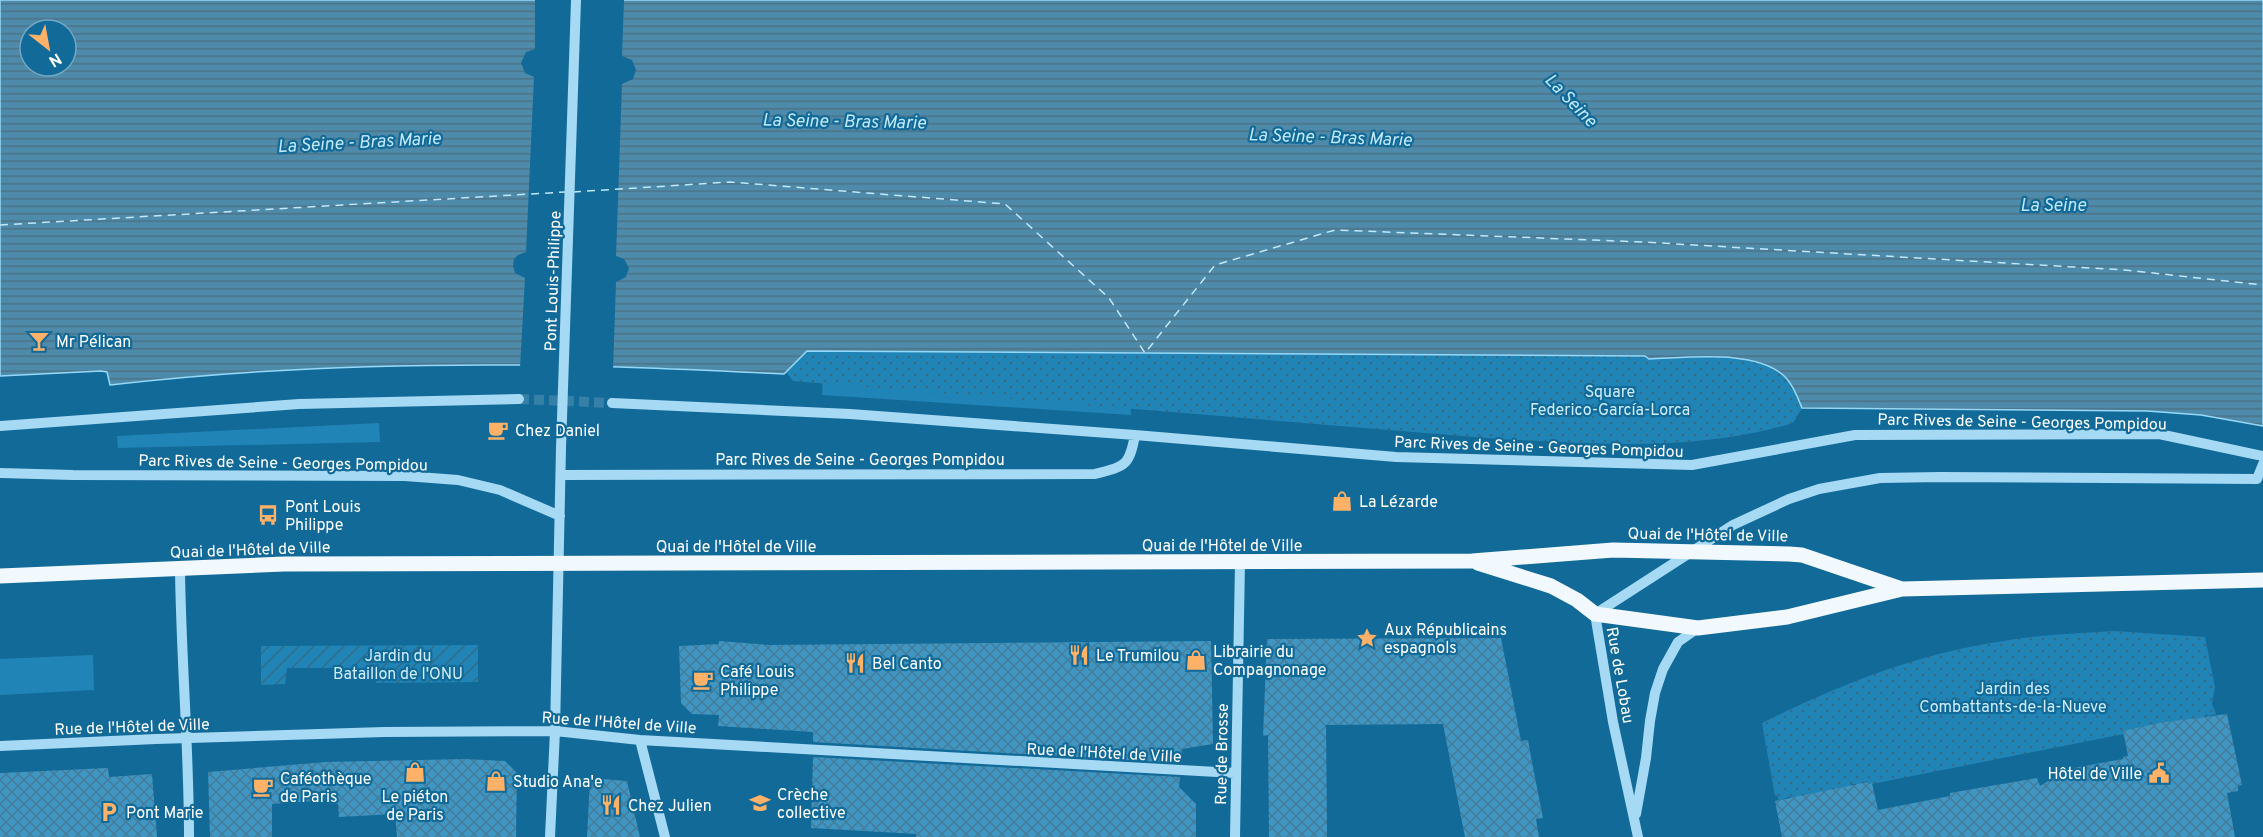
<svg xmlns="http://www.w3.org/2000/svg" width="2263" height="837" font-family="Overpass,sans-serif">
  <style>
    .grass { fill: #2184b6 }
    .park { fill: url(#park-dots) }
    .garden { fill: url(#garden-furrows) }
    .water { fill: url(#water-rules); stroke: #96d8f7; stroke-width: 1.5; fill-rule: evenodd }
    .pier { fill: #126a99 }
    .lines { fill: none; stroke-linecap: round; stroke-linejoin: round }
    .ferry { stroke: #c1e8fb; stroke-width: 1.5; stroke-dasharray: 8 6; stroke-linecap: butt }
    .building { fill: url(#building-cross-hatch) }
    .minor-tunnel { stroke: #3680a8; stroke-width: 10; stroke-dasharray: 10 5; stroke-linecap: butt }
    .minor { stroke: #a5d9f4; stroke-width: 10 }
    .major { stroke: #f1f9ff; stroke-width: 15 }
    .minor-bridge { stroke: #a5d9f4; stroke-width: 10 }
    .labels { text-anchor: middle; stroke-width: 4.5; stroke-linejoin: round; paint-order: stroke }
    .street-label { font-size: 16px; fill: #fff; stroke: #126a99 }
    .poi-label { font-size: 16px; fill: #fff; stroke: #126a99; text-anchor: start }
    .park-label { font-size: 16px; fill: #cdedfd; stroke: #126a99 }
    .water-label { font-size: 18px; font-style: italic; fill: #c1e8fb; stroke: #126a99 }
  </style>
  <defs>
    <pattern id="park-dots" width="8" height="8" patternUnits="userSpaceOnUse" patternTransform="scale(1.5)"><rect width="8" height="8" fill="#2184b6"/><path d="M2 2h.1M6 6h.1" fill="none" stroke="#346b86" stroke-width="1.8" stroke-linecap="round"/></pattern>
    <pattern id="garden-furrows" width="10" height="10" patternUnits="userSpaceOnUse" patternTransform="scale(1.5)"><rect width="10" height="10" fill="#2184b6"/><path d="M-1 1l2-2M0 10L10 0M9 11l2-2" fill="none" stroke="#346b86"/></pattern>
    <pattern id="water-rules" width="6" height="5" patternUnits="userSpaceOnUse" patternTransform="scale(1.5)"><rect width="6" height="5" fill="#4e8bab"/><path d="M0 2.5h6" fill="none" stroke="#4d7285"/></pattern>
    <pattern id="building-cross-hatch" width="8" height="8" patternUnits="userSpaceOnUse" patternTransform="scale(1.5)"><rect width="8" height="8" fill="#3f96c2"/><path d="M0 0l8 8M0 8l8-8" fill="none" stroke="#447c99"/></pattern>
  </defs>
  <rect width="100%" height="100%" fill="#126a99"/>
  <path class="grass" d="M823,372L1129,376L1131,415L822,395Z
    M379,423L380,442L118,448L117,436Z
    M93,655L94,690L0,695V659Z"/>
  <path class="park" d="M806,351L1645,356L1650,359C1688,358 1758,348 1787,378C1794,386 1798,398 1802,408L1793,423C1697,452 1598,444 1499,439L793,381L786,372Z
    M2114,631L2205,637L2215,687L2212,704L2216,714L2208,716L2207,714L2204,717L2183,720L2143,729L2142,727L2124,734L1872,784H1869L1867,781L1856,786V784H1851V787L1792,800L1790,796L1779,801L1777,795L1775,796L1762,723C1839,685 1918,653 2004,641C2040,635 2077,633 2114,631Z"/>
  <path class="garden" d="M478,645V682L376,683L378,668H287L285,684L261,685V646Z"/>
  <path class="water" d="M0,0H2263V426L2201,415L2147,411L1802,408C1798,398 1794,387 1787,379C1760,348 1687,358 1649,359L1645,356L807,351L784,374C696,370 608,365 520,365C383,364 247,369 110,385L107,372L101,371L0,376ZM30,30H66V66H30Z"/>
  <path class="pier" d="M535,0H624L622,56L632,60L636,70L633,79L622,84L616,256L624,259L629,268L626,277L616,282L613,370L520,368L525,278L515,273L513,266L514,259L518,255L526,252L534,77L525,73L521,63L526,52L535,49Z"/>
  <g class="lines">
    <path class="ferry" d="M573,192L730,182L1005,204L1109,298L1145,353L1215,265L1335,230L1643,242L2125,270L2263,285
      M0,225L565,192"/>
  </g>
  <path class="building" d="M1501,638L1521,741L1528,740L1531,757L1543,818L1536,819L1539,837H1465L1443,724L1326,725L1327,837H1269L1268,735L1263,736L1267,639Z
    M719,641L769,645L1211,641L1213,744L1182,749L1181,763L813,742V732L718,726L719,715L692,714L681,703L679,646L719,644Z
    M2227,714L2242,785L2238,786V791L2227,793L2235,837H1782L1775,801L1868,782L1869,784L1872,783L1878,810L1950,796V793L2037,778L2040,786L2068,769L2123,759V757L2128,756L2123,731L2159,723Z
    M813,757L1180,777L1179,787L1196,804V837H916V834L811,828Z
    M465,759L505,761L517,773L516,837H397L395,814L339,817L338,804H331V800L272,804V837H210L208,772L326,762Z
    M108,768L109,777L152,774L157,837H0V773Z
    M590,778L627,781L640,837H587Z"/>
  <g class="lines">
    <path class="minor-tunnel" d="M519,399L612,403"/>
    <path class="minor" d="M612,403L850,414L1135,435L1396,457L1692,465L1855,435L2159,434L2263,456
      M0,426L299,404L519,399
      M0,473L73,475L405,476L458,480L500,490L560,516
      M561,475L1095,474C1125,466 1129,467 1135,435
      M180,569C181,658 189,747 189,837
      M640,740L665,837
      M0,746L156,739L384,732L555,731L640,740L1235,773
      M1636,814L1646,758L1650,721L1655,693L1663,669L1678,642L1698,628
      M550,837L555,731L561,448
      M1235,837L1240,563
      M1638,837L1613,722L1595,614L1733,525L1789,499L1819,489L1880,478L1940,477L2257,479L2263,464"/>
    <path class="major" d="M1478,563L1551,586L1577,600L1595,614L1698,628L1787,617L1902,589L2263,580
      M0,576L284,564L1472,561L1613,550L1789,554L1802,555L1902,589"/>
    <path class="minor-bridge" d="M561,448L576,0"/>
  </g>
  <defs>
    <g id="bar-bare" transform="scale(1.62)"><path d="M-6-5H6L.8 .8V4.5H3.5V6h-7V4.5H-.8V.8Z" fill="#ffb267" stroke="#126a99" stroke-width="2.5" paint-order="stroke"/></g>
    <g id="cafe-bare" transform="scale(1.62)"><path d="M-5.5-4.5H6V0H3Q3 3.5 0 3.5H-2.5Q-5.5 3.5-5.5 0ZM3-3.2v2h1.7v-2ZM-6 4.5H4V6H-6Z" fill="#ffb267" stroke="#126a99" stroke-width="2.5" paint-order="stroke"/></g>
    <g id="shop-bare" transform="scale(1.62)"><path d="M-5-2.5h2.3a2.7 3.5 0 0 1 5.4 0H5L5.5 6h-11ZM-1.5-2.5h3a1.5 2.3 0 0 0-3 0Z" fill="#ffb267" stroke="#126a99" stroke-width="2.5" paint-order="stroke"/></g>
    <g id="bus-bare" transform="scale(1.62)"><path d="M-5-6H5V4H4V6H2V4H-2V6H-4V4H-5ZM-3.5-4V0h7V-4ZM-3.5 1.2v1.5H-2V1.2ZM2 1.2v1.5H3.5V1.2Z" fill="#ffb267" stroke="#126a99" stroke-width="2.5" paint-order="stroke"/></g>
    <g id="sight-bare" transform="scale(1.62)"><path d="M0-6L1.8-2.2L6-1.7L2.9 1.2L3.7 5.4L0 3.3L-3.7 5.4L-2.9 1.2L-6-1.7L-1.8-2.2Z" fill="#ffb267" stroke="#126a99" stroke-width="2.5" paint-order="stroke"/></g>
    <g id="restaurant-bare" transform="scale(1.62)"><path d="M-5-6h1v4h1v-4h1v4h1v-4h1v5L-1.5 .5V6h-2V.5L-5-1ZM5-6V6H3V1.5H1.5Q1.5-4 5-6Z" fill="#ffb267" stroke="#126a99" stroke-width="2.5" paint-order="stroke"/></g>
    <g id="civic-bare" transform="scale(1.62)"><path d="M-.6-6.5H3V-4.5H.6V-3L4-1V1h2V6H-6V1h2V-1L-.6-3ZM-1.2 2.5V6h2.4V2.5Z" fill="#ffb267" stroke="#126a99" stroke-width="2.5" paint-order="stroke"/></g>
    <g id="school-bare" transform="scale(1.62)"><path d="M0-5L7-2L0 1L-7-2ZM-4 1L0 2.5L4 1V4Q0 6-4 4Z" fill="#ffb267" stroke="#126a99" stroke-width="2.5" paint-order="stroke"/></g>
    <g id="parking-bare" transform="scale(1.62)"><path d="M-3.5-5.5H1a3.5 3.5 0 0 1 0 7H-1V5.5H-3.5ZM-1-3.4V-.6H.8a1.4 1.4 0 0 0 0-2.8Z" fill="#ffb267" stroke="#126a99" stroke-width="2.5" paint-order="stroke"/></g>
  </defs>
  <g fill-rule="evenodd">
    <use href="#bar-bare" x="39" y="341"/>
    <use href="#cafe-bare" x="498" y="430"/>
    <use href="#shop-bare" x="1342" y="501"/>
    <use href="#bus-bare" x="268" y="515"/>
    <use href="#sight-bare" x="1367" y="638"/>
    <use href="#restaurant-bare" x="1079" y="655"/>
    <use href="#shop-bare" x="1196" y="660"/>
    <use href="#restaurant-bare" x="855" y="663"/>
    <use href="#cafe-bare" x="703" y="680"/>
    <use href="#shop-bare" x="415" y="772"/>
    <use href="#civic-bare" x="2159" y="773"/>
    <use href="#shop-bare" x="496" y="781"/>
    <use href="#cafe-bare" x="263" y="787"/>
    <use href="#school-bare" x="760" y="803"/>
    <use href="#restaurant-bare" x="611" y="805"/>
    <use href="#parking-bare" x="109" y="812"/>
  </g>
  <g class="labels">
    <g class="street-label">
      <text transform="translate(552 281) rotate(-88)" y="6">Pont Louis-Philippe</text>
      <text transform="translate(2022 421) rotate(1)" y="6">Parc Rives de Seine - Georges Pompidou</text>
      <text transform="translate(1539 446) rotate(2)" y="6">Parc Rives de Seine - Georges Pompidou</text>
      <text x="860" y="465">Parc Rives de Seine - Georges Pompidou</text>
      <text transform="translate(283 462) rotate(1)" y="6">Parc Rives de Seine - Georges Pompidou</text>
      <text transform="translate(1708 534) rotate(1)" y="6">Quai de l'Hôtel de Ville</text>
      <text x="1222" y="551">Quai de l'Hôtel de Ville</text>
      <text x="736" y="552">Quai de l'Hôtel de Ville</text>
      <text transform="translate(250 549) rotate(-2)" y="6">Quai de l'Hôtel de Ville</text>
      <text transform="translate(1621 675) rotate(80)" y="6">Rue de Lobau</text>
      <text transform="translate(619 722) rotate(4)" y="6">Rue de l'Hôtel de Ville</text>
      <text transform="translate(132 726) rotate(-2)" y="6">Rue de l'Hôtel de Ville</text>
      <text transform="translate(1104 752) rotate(3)" y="6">Rue de l'Hôtel de Ville</text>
      <text transform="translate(1221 754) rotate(-89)" y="6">Rue de Brosse</text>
    </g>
    <g class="poi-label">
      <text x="56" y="347">Mr Pélican</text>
      <text x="515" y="436">Chez Daniel</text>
      <text x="1359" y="507">La Lézarde</text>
      <text x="285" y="512">Pont Louis<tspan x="285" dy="18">Philippe</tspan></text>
      <text x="1384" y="635">Aux Républicains<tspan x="1384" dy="18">espagnols</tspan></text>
      <text x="1213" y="657">Librairie du<tspan x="1213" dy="18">Compagnonage</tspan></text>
      <text x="1096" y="661">Le Trumilou</text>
      <text x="872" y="669">Bel Canto</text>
      <text x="720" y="677">Café Louis<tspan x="720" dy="18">Philippe</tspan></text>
      <text x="2142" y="779" text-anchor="end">Hôtel de Ville</text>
      <text x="280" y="784">Caféothèque<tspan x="280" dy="18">de Paris</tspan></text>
      <text x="513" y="787">Studio Ana'e</text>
      <text x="777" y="800">Crèche<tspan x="777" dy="18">collective</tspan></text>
      <text x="415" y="802" text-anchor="middle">Le piéton<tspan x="415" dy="18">de Paris</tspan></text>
      <text x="628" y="811">Chez Julien</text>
      <text x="126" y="818">Pont Marie</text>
    </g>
    <g class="park-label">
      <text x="1610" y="397">Square<tspan x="1610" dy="18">Federico-García-Lorca</tspan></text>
      <text x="398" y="661">Jardin du<tspan x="398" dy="18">Bataillon de l'ONU</tspan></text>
      <text x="2013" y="694">Jardin des<tspan x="2013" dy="18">Combattants-de-la-Nueve</tspan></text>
    </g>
    <g class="water-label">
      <text transform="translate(1571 100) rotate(46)" y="6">La Seine</text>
      <text transform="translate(844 121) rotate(1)" y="6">La Seine - Bras Marie</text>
      <text transform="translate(1330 137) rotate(2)" y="6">La Seine - Bras Marie</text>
      <text transform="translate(359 142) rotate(-3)" y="6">La Seine - Bras Marie</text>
      <text x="2053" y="211">La Seine</text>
    </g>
  </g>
  <g transform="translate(48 48) rotate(149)"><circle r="28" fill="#126a99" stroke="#71a6c2" stroke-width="1.5"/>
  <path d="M0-4.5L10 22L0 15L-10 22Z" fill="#ffb267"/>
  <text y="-9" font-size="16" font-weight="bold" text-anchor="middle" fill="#ffffff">N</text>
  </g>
</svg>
